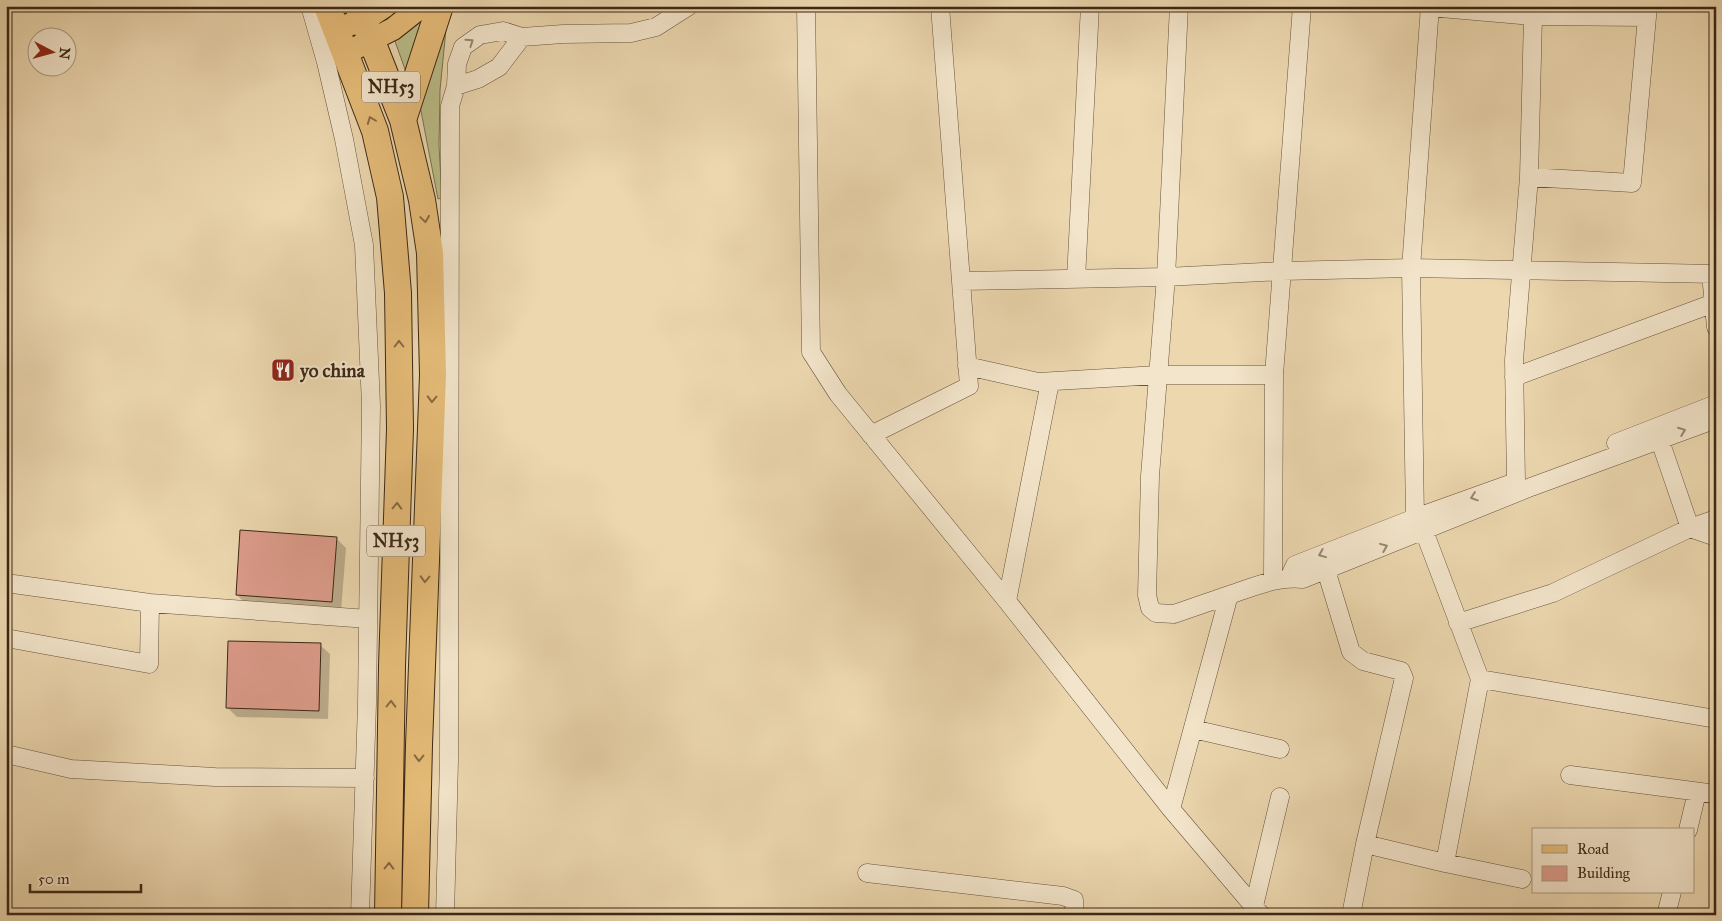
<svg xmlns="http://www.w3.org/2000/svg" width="1722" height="921" font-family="'IM FELL Great Primer',serif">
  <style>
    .green { fill: #babd88; stroke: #7a724e }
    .shadow { fill: #0003 }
    .building { fill: #dd9c8b; stroke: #3b2715 }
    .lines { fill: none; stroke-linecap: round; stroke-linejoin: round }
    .minor-casing { stroke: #67533c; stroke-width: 19 }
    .major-casing { stroke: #3b2715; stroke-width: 24 }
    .highway-casing { stroke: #3b2715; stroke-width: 28 }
    .minor { stroke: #f3e5cb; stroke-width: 18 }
    .major { stroke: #e6bc78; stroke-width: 22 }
    .highway { stroke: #e6bc78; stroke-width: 26 }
    .oneway { stroke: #978670 }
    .oneway2 { stroke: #886a42 }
    .labels { text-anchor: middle; stroke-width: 4.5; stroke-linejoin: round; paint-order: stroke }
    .shield { fill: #f3e5cb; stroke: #72604c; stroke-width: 1 }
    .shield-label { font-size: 18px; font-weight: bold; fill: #3b2715 }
    .poi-label { font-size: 19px; font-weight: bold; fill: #3b2715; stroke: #f3e5cb; text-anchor: start }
  </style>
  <rect width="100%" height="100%" fill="#ecd7af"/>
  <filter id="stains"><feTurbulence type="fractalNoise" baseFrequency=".004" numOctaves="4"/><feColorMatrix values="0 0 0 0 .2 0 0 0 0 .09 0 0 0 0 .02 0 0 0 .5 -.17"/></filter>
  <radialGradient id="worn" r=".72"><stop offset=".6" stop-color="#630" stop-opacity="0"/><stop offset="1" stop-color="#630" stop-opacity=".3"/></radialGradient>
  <path class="green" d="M448,9L440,90L439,146L442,198L438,199L420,106Z
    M424,13L406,72L392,33Z"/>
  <path class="shadow" d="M336,538L346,548L341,611L246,604L237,595Z
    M320,645L330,654L328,719L237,717L228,708Z"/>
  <path class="building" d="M240,530L337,537L332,602L236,595Z
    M228,641L321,643L319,711L226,708Z"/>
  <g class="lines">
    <g class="minor-casing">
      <path id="minor" d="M310,6L326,62L344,139L364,245L371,405L367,704L360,915
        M806,6L811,352L838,394L1007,601L1171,809
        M1179,6L1166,277L1150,476L1147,595L1150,608L1156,613L1174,614L1229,595
        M1429,7L1533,16L1647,17
        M522,37L563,34L631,33L656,27L689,6
        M1529,177L1632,183L1648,6
        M1711,274L1716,327
        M1076,279L1090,6
        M961,281L1166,277L1282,271L1411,268L1430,6
        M967,366L1038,382L1158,375H1274
        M1514,377L1714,303
        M1656,429L1690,528L1716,537
        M871,435L969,386L940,6
        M1616,443L1716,404
        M1519,492L1516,482L1514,360L1529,177L1533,16
        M1326,570L1351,652L1363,661L1401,671L1404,678L1365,844
        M1289,578L1295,565L1415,518L1510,484
        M1273,580L1274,375L1302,6
        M6,583L150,603L368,619
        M1007,601L1050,382
        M1458,623L1553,593L1690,528L1716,519
        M6,638L149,664L150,603
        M1480,679L1716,719
        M1193,729L1280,749
        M6,754L71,769L215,777L365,778
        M1570,775L1716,794
        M1688,830L1697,792
        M1445,863L1522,879
        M867,873L1063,896L1074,900V915
        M1254,906L1280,797
        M445,915L449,761L450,106L456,86L457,64L463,47L480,35L503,31L522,37L499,67L478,79L456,86
        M1261,915L1171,809L1229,595C1254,587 1277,576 1303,579L1531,487L1716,419
        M1351,915L1365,844L1445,863L1480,679L1424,531L1415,518L1411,268L1716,274
        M1666,915L1672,892"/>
    </g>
    <g class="major-casing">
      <path id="major" d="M336,29L364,20L385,6
        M346,53L393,29L422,6"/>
    </g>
    <g class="highway-casing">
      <path id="highway" d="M327,6L375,131L390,197L398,293L400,429L392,666L388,915
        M358,6L403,120L422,200L430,253L433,375L419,745L415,915
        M403,120L440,6"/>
    </g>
    <use href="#minor" class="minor"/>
    <use href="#major" class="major"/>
    <use href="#highway" class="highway"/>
  </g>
  <defs><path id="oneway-chevron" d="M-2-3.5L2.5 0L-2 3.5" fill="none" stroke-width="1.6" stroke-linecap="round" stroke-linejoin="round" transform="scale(1.25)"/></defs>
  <g class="oneway">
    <use href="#oneway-chevron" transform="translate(470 42) rotate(-35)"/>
    <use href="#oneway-chevron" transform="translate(1682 431) rotate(-21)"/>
    <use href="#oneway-chevron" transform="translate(1474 497) rotate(161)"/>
    <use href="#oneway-chevron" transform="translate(1384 547) rotate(-22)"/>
    <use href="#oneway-chevron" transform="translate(1322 554) rotate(158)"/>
  </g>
  <g class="oneway2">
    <use href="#oneway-chevron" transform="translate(371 120) rotate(-111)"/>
    <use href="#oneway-chevron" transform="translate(425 219) rotate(82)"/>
    <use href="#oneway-chevron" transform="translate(399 344) rotate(-90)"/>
    <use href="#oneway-chevron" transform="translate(432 399) rotate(92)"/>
    <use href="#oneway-chevron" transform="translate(397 506) rotate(-88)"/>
    <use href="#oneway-chevron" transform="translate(425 579) rotate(92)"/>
    <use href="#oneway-chevron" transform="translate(391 704) rotate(-89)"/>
    <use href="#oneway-chevron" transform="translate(419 758) rotate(91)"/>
    <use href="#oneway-chevron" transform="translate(389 866) rotate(-89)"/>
  </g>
  <defs>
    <g id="restaurant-square" transform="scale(1.25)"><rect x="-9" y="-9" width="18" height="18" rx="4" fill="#8f2418" stroke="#f3e5cb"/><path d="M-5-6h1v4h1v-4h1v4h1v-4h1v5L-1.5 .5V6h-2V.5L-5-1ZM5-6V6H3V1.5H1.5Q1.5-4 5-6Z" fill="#fff"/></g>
  </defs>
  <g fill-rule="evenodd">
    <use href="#restaurant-square" x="283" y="370"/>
  </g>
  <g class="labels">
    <g class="shield">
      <rect x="362" y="71.5" width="58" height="31" rx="4"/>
      <rect x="367" y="525.5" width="58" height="31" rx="4"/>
    </g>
    <g class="shield-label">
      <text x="391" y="93">NH53</text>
      <text x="396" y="547">NH53</text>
    </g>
    <g class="poi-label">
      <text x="300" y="377">yo china</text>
    </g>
  </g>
  <rect width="1722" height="921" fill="none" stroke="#ecd7af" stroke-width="25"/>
  <rect x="8" y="8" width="1707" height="906" fill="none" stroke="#3b2715" stroke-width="2.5"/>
  <rect x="12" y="12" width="1697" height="896" fill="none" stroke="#3b2715"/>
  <rect x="1532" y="828" width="162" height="65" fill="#f3e5cb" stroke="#a99982"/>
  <rect x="1542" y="845" width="25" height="8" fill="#e6bc78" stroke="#a99982"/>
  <text x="1577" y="854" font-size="15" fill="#3b2715">Road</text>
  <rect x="1542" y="866" width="25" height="15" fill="#dd9c8b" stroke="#a99982"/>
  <text x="1577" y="878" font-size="15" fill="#3b2715">Building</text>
  <g transform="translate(52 52) rotate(96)"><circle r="24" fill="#f3e5cb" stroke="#a99982"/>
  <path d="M0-4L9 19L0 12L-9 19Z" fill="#8f2418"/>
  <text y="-8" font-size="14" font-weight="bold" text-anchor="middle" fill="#3b2715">N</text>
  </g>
  <path d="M30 884v8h111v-8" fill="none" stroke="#3b2715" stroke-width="2.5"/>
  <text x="38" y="884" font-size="15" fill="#3b2715" stroke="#f3e5cb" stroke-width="4" paint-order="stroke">50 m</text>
  <rect width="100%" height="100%" filter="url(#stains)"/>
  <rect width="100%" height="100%" fill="url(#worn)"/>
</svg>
